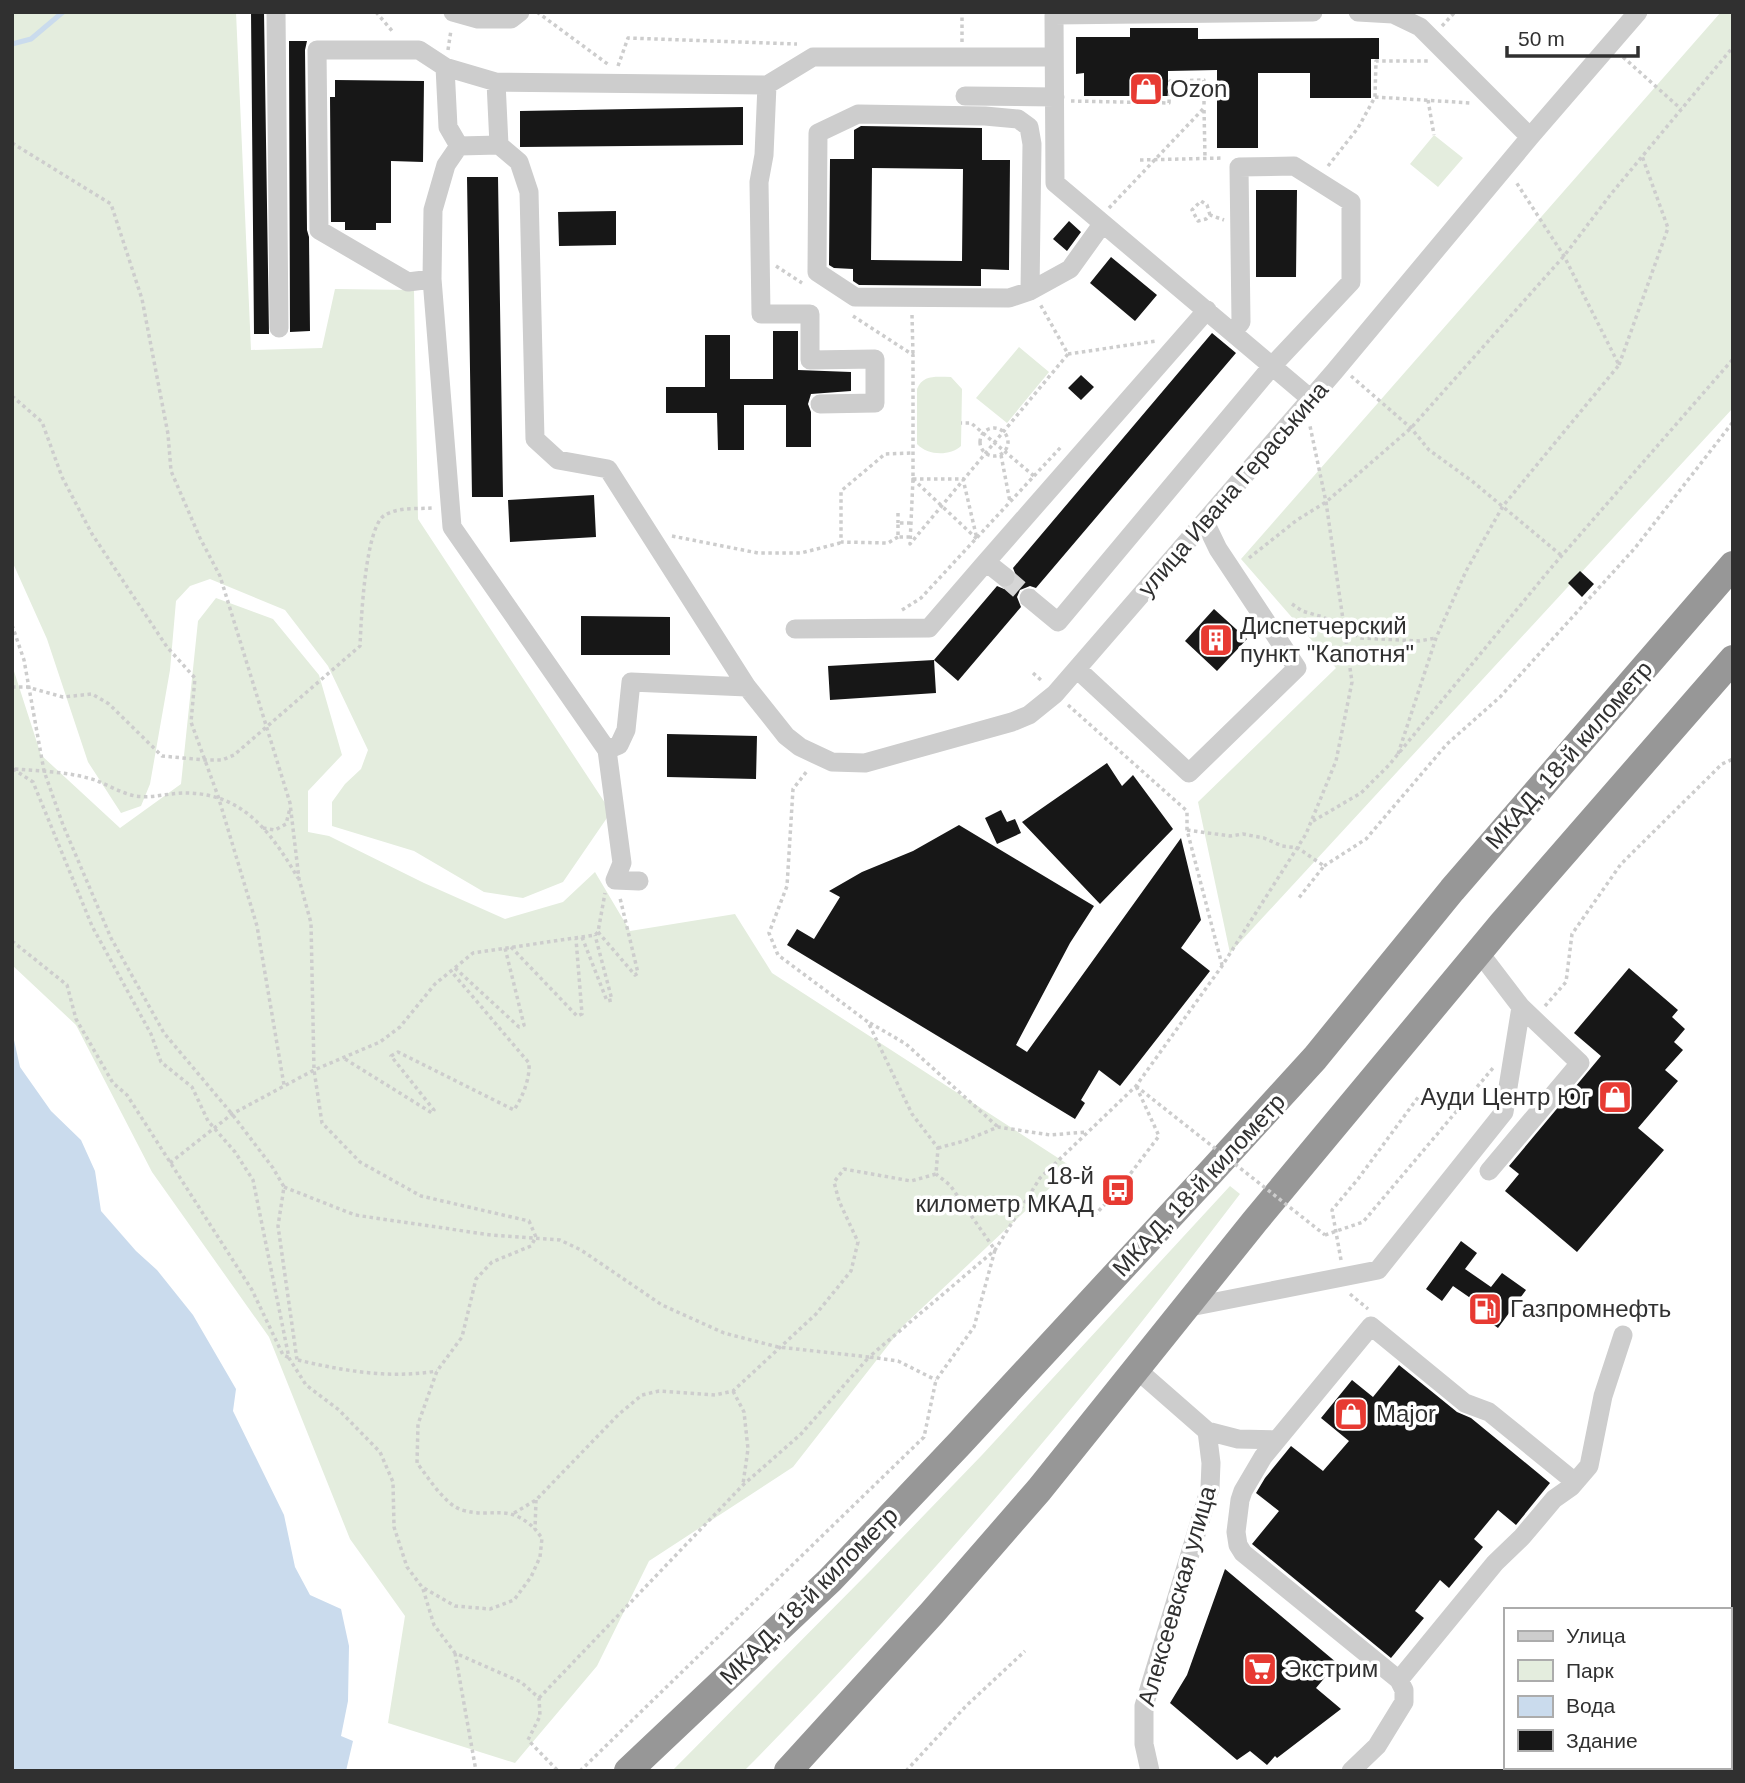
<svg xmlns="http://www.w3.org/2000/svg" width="1745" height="1783" font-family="Arial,sans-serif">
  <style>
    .green { fill: #e4edde }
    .water { fill: #cadbed }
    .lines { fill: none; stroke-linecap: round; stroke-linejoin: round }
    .stream { stroke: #cadbed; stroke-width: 5 }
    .building { fill: #171717; fill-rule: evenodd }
    .minor-tunnel { stroke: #d6d6d6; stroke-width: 19; stroke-dasharray: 19 10; stroke-linecap: butt }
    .path { stroke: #cdcdcd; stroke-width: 3.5; stroke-dasharray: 3.5 3.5; stroke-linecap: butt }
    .minor { stroke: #cdcdcd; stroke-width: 19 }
    .highway { stroke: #979797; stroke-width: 28 }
    .path-bridge { stroke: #cdcdcd; stroke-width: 3.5; stroke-dasharray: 3.5 3.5; stroke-linecap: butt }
    .labels { text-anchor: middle; stroke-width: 7; stroke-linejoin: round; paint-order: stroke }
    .poi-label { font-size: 24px; fill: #303030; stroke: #fff; text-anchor: start }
    .street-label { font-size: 24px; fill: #303030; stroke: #fff }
  </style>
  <rect width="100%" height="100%" fill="#fff"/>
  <path class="green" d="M12,12H236L251,350L322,348L335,289L414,290L418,519L611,812L563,882L523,898L484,892L414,851L332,826V802L345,784L361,769L368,750L328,666L285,610L210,579L190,586L176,601L170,670L150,784L141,806L121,813L88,762L47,639L12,561Z
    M1721,12H1733V408L1230,953L1198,802L1336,668L1241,559Z
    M1434,135L1463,158L1438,187L1410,164Z
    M1019,347L1049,372L1007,423L976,398Z
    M951,377L962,389L961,446C950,456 928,456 917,444V389C923,374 937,377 951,377Z
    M216,598L273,619L319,675L342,755L308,791V832L329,836L424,883L505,919L563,902L595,872L630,931L735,914L772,973L1072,1167L904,1325L793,1467L649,1561L597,1666L515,1763L388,1723L405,1616L350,1539L269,1337L152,1172L76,1025L12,965V665L41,755L120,828L181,784L198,621Z
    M1230,1186L1240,1194C1196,1251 1153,1309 1107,1365C992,1506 872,1642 744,1771H672L872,1569L982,1455Z"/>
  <path class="water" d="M12,1031L20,1067L51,1111L81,1140L95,1171L101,1211L136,1251L157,1270L193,1315L236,1389L233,1411L284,1515L295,1567L310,1595L341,1609L349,1646L348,1701L341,1736L353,1741L346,1771H12Z"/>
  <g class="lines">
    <path class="stream" d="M12,44L31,39L63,12"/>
  </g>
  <path class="building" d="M251,12H264L269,334H254Z
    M1130,28H1198V39L1379,38V59H1371V98H1310V73H1258V148H1217V70L1168,71V96H1084V73L1076,74V37H1130Z
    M289,41H307L305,50L307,230L309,237L310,331L290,332Z
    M335,80L424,81L423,162L391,161V223H376V230H345V222H331L330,97H335Z
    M743,107V145L520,147V111Z
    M861,126L982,128V160H1010L1009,270L981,269V286L859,285L853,281V269L834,268L829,265L830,159H854V130ZM872,168L963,169L962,261L871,260Z
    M467,177H498L503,497H472Z
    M1256,190H1297L1296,277H1256Z
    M616,211V245L559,246L558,212Z
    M1069,221L1081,232L1067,251L1053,239Z
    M1111,257L1157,295L1135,321L1090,283Z
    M773,331H798V370L851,372V391L811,394L808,404L811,412V447H786V405H744V450H718L717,413H666V387H705V335H730V379H773Z
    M1212,333L1236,353L1036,588L1030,586L1020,590L1017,597L1021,607L958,681L934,660L997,586L1004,589L1014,585L1017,578L1013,568Z
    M1081,375L1094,387L1081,400L1068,388Z
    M594,495L596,537L510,542L508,500Z
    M1580,571L1594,584L1582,597L1568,583Z
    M1214,609L1247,639L1217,671L1185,641Z
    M581,616L670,617V655H581Z
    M934,660L936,693L830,700L828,666Z
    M667,734L757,736L756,779L667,777Z
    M1107,763L1122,786L1133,775L1173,829L1100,904L1022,822Z
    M1001,810L1007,822L1015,819L1021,833L997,844L985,818Z
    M959,825L1094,906L1070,943L1016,1045L1027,1052L1181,838L1201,920L1181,948L1210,971L1120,1086L1099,1070L1081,1100L1085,1103L1075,1119L787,945L797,929L814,939L840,897L829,891L862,872L913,851Z
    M1629,968L1678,1010L1672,1017L1685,1029L1674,1042L1683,1050L1665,1070L1678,1081L1638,1128L1664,1150L1577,1252L1505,1191L1519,1174L1509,1166L1601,1056L1574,1033Z
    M1461,1241L1477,1253L1465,1269L1491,1287L1502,1273L1526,1290L1498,1328L1474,1311L1479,1304L1453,1286L1442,1301L1426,1289Z
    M1399,1365L1457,1412L1471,1418L1550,1483L1516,1525L1498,1510L1474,1539L1483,1547L1449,1588L1440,1580L1415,1611L1424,1618L1391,1658L1252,1544L1279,1511L1256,1493L1265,1478L1291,1446L1323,1471L1349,1441L1321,1418L1352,1380L1373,1397Z
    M1225,1569L1337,1663L1316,1688L1341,1709L1277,1758L1275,1756L1267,1765L1250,1751L1237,1760L1170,1703L1187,1675Z"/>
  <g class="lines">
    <path class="minor-tunnel" d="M1005,577L1029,598"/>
    <path class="path" d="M376,12L393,32
      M537,12L609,65
      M1442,26L1455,12
      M962,42V12
      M448,50L451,30
      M1623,57L1681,109
      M618,66L628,38L797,44
      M1375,97L1471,103
      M1428,100L1434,135
      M1071,101L1169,103L1170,81L1204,80V108
      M12,143L111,204L142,299L168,434L171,471L200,538L220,576L290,803L299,879L311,923L314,1070L322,1123L360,1162L421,1196L529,1221L536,1237L531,1246L492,1262L476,1279L462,1337L437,1371L418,1424L417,1463C428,1477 445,1505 462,1510C493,1519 507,1502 535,1529
      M1140,160L1224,158
      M1328,166L1358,128L1375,97L1376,61H1430
      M1109,208L1204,108L1205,158
      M1210,215L1207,205L1201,201L1192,210L1198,221L1206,219L1210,215L1224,220
      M776,266L802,283
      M912,315L913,355
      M853,316L913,355V479L910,544L1068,354L1040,304
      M1068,354L1156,341
      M1619,365L1668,228L1642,156
      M1351,376L1411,428L1429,450L1472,481L1562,556
      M12,396L42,422L62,477L92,534L167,647L195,678L191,722L218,796L257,926L284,1085
      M980 442a14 14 0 1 1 28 0a14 14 0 1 1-28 0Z
      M1001,455L1010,502
      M1034,476L1061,447
      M913,479H963L977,539Z
      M898,513V523
      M672,536L758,553H801L840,543
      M898,537L888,543L841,542V491L885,454L913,453
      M910,537H898V523H911
      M1249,558L1297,520L1326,502L1411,428L1564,256L1611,194L1733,47
      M1292,604L1302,611L1323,617L1361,638L1419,641L1436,638
      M902,610L921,598L1034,476L971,423H961
      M12,625L24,660L44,771L63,825L111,938L164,1033L232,1114L273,1168L284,1187L278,1226L297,1360
      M1033,673L1042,681
      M12,687H27L63,697L92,694L109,704L162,756L205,760H222L234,755L360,646C361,622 365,526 385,515C399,507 417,509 433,508
      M1068,705L1187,811V830L1222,965
      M1398,754L1436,638L1466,571L1503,506L1619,365L1564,256L1516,182
      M13,769L33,782L92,926L151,1034L161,1062L192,1087L208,1121L235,1152L253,1180L289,1358L306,1385L339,1410L380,1452L393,1482L394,1527L407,1567L422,1587L455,1606L490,1609L514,1600L531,1577L540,1557L542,1538L535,1529L536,1500
      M15,769C41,771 70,772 95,780C108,785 121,793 135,796C153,799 171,792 189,793C245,795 272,834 298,878
      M1313,821L1361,793L1389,765L1551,568L1733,359
      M263,828L275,830L286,824L290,808
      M1187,830L1230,836L1243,834L1264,838L1282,846L1298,848L1324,866L1298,899
      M1324,866L1366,839L1447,744L1500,697L1635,548L1733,422
      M598,932L635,975L638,973L620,898
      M582,937L607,1001L612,1000L595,935
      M12,941L67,985L76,1019L113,1083L127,1095L252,1290L283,1355L290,1358
      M511,947L577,1016L582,1014L576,939
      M455,968L519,1027L524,1025L505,948
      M1545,1006L1566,982L1572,934L1621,864L1722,764L1733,759
      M870,1023L906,1044L998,1127
      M345,1059L432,1113L434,1110L391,1056L398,1052L514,1110C523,1096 530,1079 529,1063L451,971
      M938,1148L964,1141L998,1127L1050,1135L1086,1132
      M170,1163L232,1114L314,1070L380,1042L400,1027L435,984L473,953L595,935L598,932L605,893
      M284,1187L355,1215L491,1235L560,1240L581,1250L662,1305L724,1333L778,1347L869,1357L995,1250L1040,1178L1136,1086L1222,966L1306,834L1336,761L1352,682L1326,502L1310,426
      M1094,1216L1118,1190L1159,1136L1136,1086
      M1325,1235L1363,1222L1493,1068
      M1341,1260L1332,1210L1358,1179L1419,1096
      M1350,1294L1368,1309
      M298,1360C344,1371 390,1379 437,1371
      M733,1391L744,1412L748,1449L743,1484
      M514,1513L536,1500L619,1414L642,1395L659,1391L715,1395L733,1391L816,1314L851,1271L858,1242L839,1201L834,1182L844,1169L911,1181L936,1174L938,1148L912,1114L868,1022L778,955L769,933L787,886L793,789L807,771
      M423,1589L434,1625L455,1653L521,1682L539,1698L540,1716L528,1740L558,1771
      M455,1653L476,1771
      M539,1698L743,1485L801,1434L869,1357L898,1361L936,1380
      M580,1771L924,1437L936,1380L974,1327L995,1250L950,1185L936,1174
      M906,1771L966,1706L1025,1651"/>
    <path class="minor" d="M276,12L279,328
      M453,12L478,19H511L520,12
      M1358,12L1393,14L1420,27L1530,137
      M1054,57H813L767,85L496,82L499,145L519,162L529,192L535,439L558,460L608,469L747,687L786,736L800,747L832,762L865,763L1012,722L1029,715L1055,694L1334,372L1530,137L1638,12
      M445,67L448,127L459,146
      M767,85L764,155L759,182L761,314H810V360L875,359V403L820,404
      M965,96L1055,97
      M499,145L459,146L446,165L433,210L432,279L452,527L607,750
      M432,279L408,282L319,230L317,50H419L445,67L496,82
      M1030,291L1032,144L1029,127L1018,119L985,116L858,114L818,133L817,272L855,297L1009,298L1030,291L1070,269L1098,230
      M1311,399L1055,183L1054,15L1313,12
      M986,562L1207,310
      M1029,598L1058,622L1273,365L1351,282V202L1294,166L1239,167L1241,322L1233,332
      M795,629L929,628L986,562L1005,577
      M1077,669L1189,773L1297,668L1218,549L1205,522
      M639,881L615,880L622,863L607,750L619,745L626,730L631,682L747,687
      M1479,952L1521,1007L1580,1063L1489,1171
      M1185,1308L1378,1270L1504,1112L1521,1007
      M1135,1368L1207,1431L1211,1463L1210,1488L1144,1706V1744L1150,1771
      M1207,1431L1238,1439L1277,1440
      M1399,1680L1495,1563L1522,1537L1554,1499L1571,1487L1589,1466L1603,1396L1623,1335
      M1351,1771L1377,1746L1404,1702V1690L1399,1680L1243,1553L1238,1545L1236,1532L1240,1500L1243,1491L1263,1457L1371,1326L1465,1403L1489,1412L1575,1482"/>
    <path class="highway" d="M628,1771L830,1580L960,1443L1210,1173L1315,1058L1452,890L1733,565
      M788,1771L932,1613L1039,1490L1255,1221L1502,924L1733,659"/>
    <path class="path-bridge" d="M1136,1086L1325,1235"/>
  </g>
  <defs>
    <g id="shop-square" transform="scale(1.75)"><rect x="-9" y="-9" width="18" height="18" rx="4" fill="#e73a32" stroke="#fff"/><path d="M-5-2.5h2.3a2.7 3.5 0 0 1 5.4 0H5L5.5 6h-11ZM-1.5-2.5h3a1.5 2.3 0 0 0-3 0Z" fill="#fff"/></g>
    <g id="building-square" transform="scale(1.75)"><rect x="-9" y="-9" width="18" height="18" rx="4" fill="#e73a32" stroke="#fff"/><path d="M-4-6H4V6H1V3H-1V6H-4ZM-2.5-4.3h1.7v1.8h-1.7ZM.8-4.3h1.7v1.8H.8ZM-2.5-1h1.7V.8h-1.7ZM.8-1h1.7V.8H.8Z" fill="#fff"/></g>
    <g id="bus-square" transform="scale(1.75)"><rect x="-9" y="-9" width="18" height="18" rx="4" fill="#e73a32" stroke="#fff"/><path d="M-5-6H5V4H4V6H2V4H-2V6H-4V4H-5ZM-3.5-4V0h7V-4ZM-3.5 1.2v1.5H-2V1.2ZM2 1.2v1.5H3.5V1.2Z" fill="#fff"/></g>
    <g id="fuel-square" transform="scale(1.75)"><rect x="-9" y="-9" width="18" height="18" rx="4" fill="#e73a32" stroke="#fff"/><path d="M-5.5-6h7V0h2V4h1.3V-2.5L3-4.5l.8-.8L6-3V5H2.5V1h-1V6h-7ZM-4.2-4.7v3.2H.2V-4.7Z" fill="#fff"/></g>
    <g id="supermarket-square" transform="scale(1.75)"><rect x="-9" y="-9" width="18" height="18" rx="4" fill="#e73a32" stroke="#fff"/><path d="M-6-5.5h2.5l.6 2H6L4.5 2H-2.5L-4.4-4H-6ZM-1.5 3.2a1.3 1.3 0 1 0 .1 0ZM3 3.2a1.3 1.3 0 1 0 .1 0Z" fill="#fff"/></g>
  </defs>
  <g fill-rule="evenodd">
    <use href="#shop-square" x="1146" y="89"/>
    <use href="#building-square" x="1216" y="640"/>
    <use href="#shop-square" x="1615" y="1097"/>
    <use href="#bus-square" x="1118" y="1190"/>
    <use href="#fuel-square" x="1485" y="1309"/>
    <use href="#shop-square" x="1351" y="1414"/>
    <use href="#supermarket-square" x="1260" y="1669"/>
  </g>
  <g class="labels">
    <g class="poi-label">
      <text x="1170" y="97">Ozon</text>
      <text x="1240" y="634">Диспетчерский<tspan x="1240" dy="28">пункт "Капотня"</tspan></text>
      <text x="1590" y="1105" text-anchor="end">Ауди Центр Юг</text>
      <text x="1094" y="1184" text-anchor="end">18-й<tspan x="1094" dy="28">километр МКАД</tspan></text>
      <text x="1510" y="1317">Газпромнефть</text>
      <text x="1376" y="1422">Major</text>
      <text x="1284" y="1677">Экстрим</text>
    </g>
    <g class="street-label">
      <text transform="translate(1233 489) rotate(-49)" y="8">улица Ивана Гераськина</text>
      <text transform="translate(1569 755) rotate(-49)" y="8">МКАД, 18-й километр</text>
      <text transform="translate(1199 1185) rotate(-47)" y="8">МКАД, 18-й километр</text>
      <text transform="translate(809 1596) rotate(-45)" y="8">МКАД, 18-й километр</text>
      <text transform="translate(1177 1596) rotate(-74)" y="8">Алексеевская улица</text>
    </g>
  </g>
  <rect width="1745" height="1783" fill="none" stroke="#303030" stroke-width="28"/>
  <rect x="1504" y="1608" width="228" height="161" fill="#ffffff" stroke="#acacac" stroke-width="2"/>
  <rect x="1518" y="1631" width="35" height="10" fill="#cdcdcd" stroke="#acacac" stroke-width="2"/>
  <text x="1566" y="1643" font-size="21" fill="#303030">Улица</text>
  <rect x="1518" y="1660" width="35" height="21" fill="#e4edde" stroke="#acacac" stroke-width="2"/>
  <text x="1566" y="1678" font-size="21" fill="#303030">Парк</text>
  <rect x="1518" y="1696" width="35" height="21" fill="#cadbed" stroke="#acacac" stroke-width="2"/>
  <text x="1566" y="1713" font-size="21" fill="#303030">Вода</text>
  <rect x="1518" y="1730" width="35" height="21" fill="#171717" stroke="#acacac" stroke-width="2"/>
  <text x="1566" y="1748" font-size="21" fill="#303030">Здание</text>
  <path d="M1507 46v10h131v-10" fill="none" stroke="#303030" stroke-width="3.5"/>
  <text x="1518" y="46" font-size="21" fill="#303030" stroke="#ffffff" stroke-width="5" paint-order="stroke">50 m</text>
</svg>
